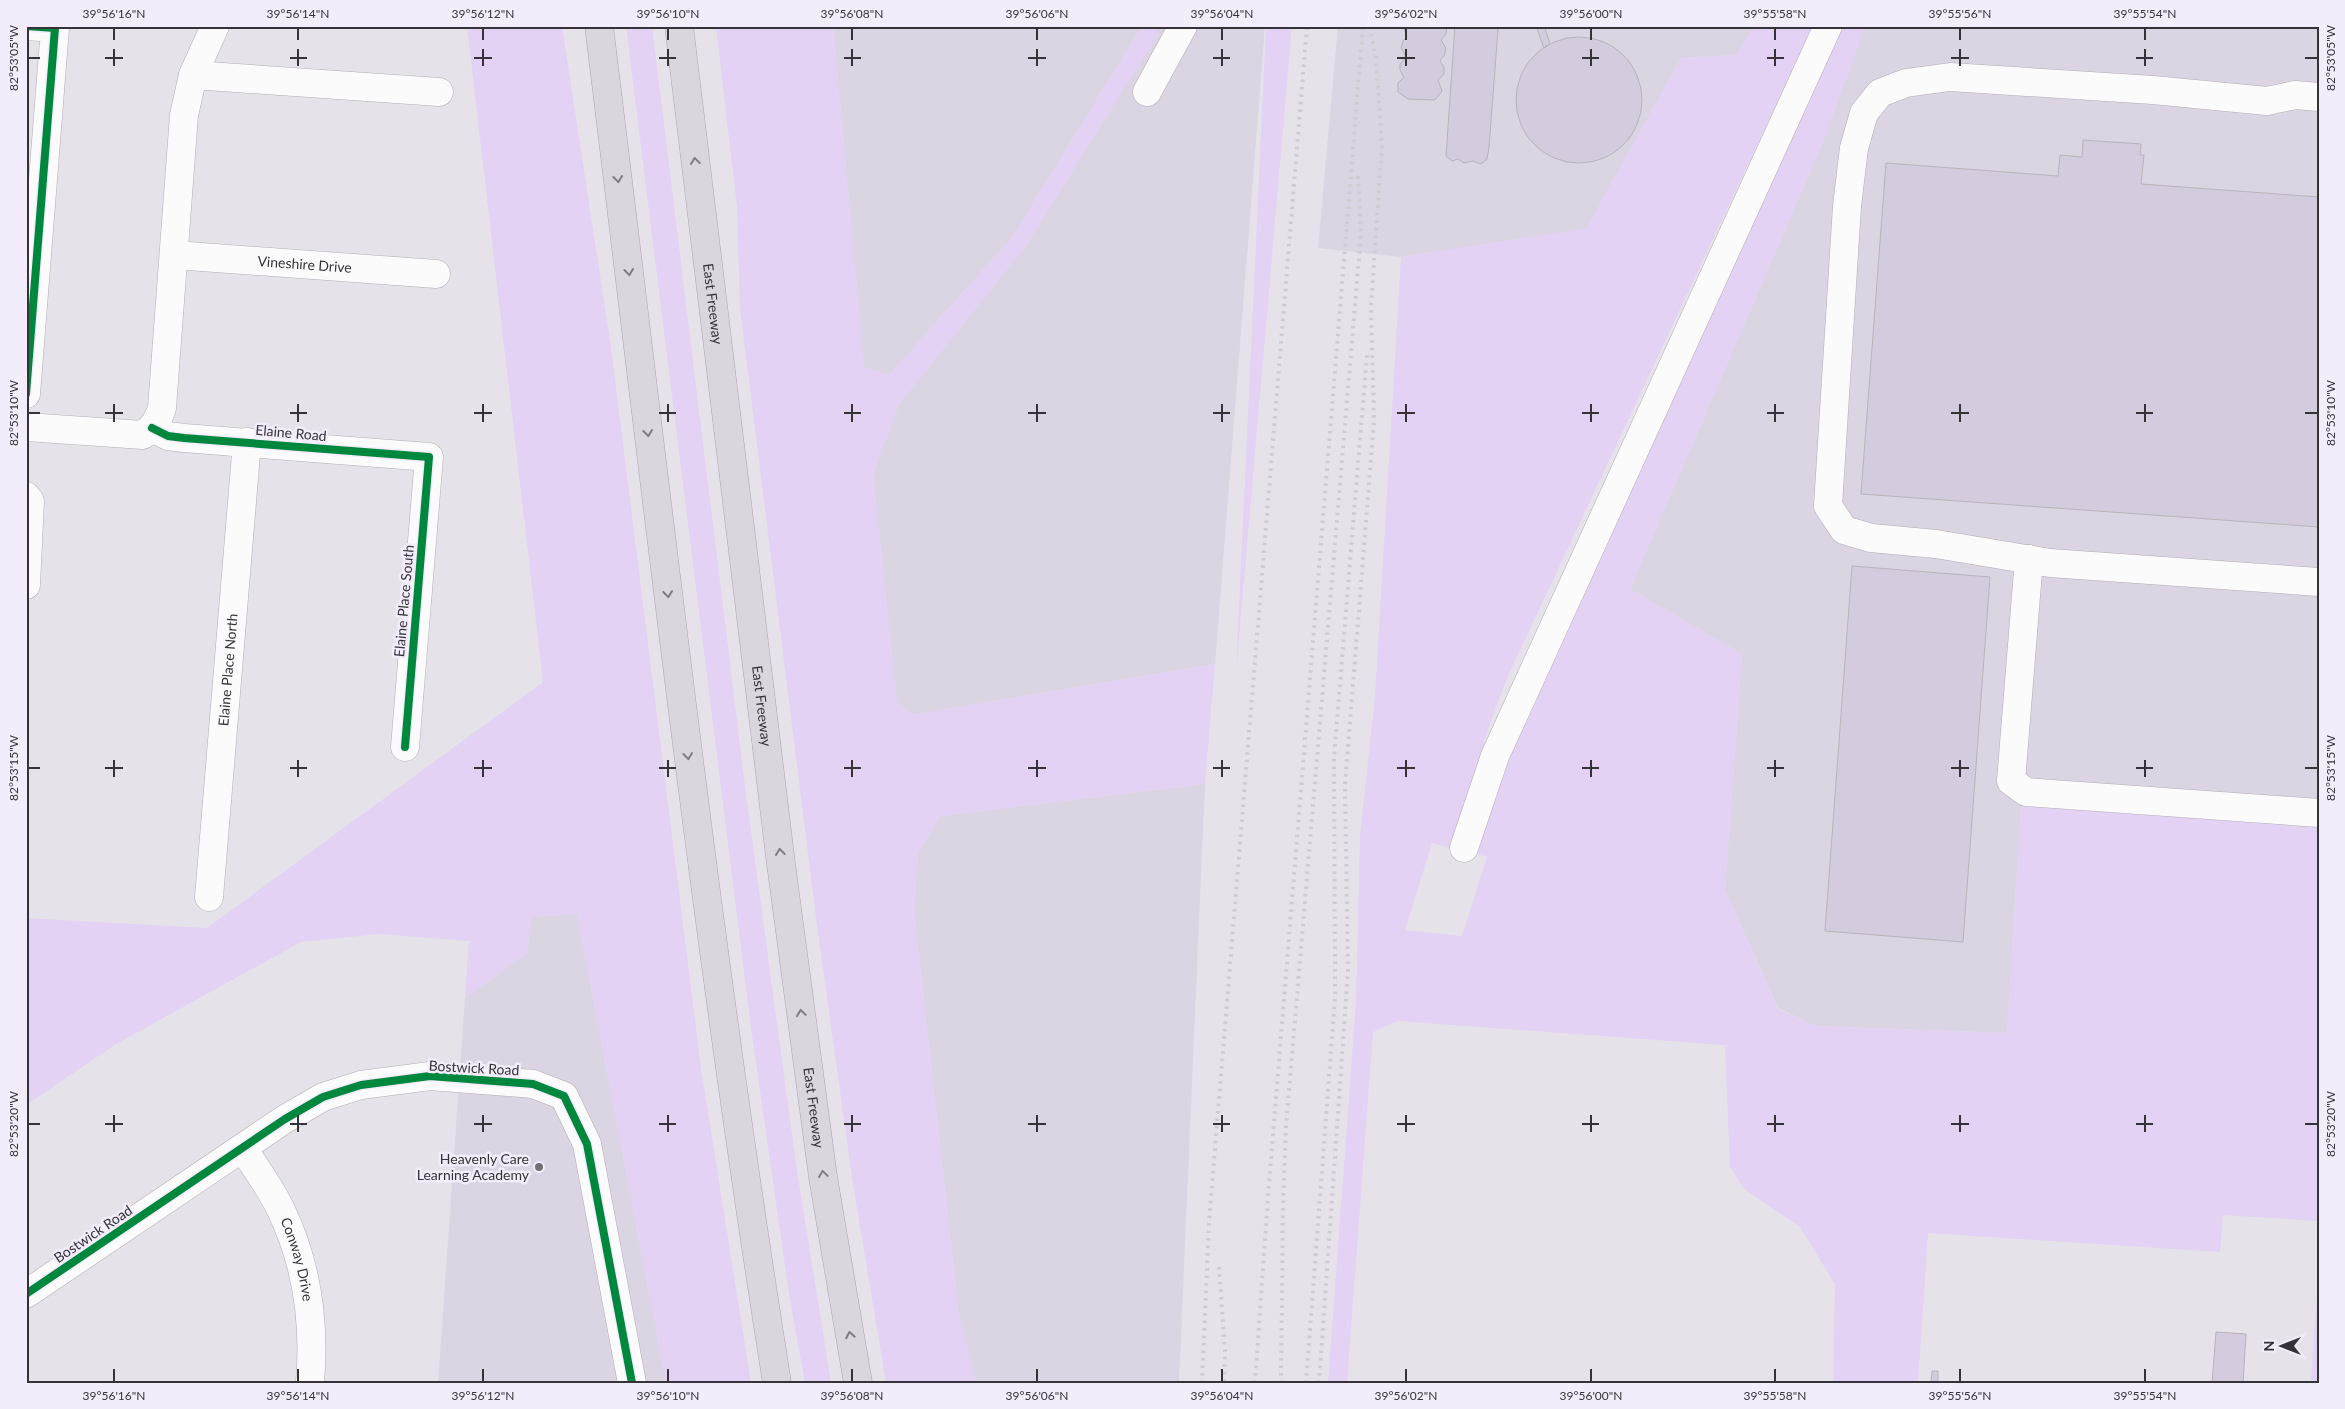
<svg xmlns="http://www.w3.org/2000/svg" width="2345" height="1409" font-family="Lato,sans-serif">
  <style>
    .built { fill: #dbd4e3 }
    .green { fill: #e3d2f4 }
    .building { fill: #d5cbde; stroke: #b7b4ba }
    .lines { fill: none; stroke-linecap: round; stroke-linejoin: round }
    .minor-casing { stroke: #b1aeb4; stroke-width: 29 }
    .highway-casing { stroke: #aaa4b0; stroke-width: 29 }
    .minor { stroke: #fbfbfc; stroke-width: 28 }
    .highway { stroke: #dad6de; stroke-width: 28 }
    .rail { stroke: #cdcccf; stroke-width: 4; stroke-dasharray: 2.5 5; stroke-linecap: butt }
    .cycleway-casing { stroke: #f3ecfa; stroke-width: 11 }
    .cycleway { stroke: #00873e; stroke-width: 8 }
    .oneway { stroke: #7f7c83 }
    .ticks { fill: none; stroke: #353338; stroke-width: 2 }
    .poi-dot { fill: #737076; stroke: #f3ecfa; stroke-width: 2 }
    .labels { text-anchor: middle; stroke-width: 5; stroke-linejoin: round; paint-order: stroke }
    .street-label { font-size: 14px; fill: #353338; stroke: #f3ecfa }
    .poi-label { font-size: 14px; fill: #353338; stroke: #f3ecfa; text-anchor: end }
    .neatline { fill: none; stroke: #353338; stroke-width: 2 }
    .ticks-label { font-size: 12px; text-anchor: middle; fill: #353338 }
  </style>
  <rect width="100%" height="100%" fill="#e6e2ea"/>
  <path class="built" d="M833,26H1142L1013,236L889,375L864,368Z
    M1151,26H1265L1215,664L913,715L897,702L873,474L899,404L1027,244L1158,33Z
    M1338,26H1754L1736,55L1681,58L1586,229L1401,257L1318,248Z
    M1865,26H2319V828L2021,805L2007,1033L1815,1026L1778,1008L1725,890L1742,654L1630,589L1825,137Z
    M1205,784L1179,1383H976L959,1316L914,911L918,853L940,816Z
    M577,914L666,1383H438L465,998L527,953L531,917Z"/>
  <path class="green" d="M467,26H562L611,347L701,1068L751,1383H666L577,914L531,917L527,953L465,998L469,941L379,934L301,942L116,1044L26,1105V918L207,928L543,682Z
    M626,26H652L745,786L796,1164L831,1383H805L789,1294L751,1028Z
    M716,26H833L864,367L889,375L1013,236L1142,26H1151L1159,33L1027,244L899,404L873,474L897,702L913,715L1215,664L1205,784L940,816L918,853L914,911L959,1316L976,1383H886L853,1185L816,918L740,309L737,207Z
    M1266,26H1292L1236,672Z
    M1754,26H1813L1507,678L1487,732L1458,850L1432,843L1405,930L1462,936L1487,857L1477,854L1524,709L1831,26H1865L1825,137L1630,589L1742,654L1725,890L1778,1009L1815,1026L2007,1033L2021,805L2319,828V1221L2223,1215L2220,1252L1928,1233L1918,1383H1833L1835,1284L1800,1227L1744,1189L1730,1167L1725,1045L1398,1021L1373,1032L1347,1383H1328L1356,1002L1360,836L1375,696L1401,257L1586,228L1681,58L1736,55Z
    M2319,1265V1383H2311Z"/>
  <path class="building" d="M1403,26H1447L1446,34L1441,40L1446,48L1444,56L1440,60L1444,68V74L1438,80L1442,91L1435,100L1408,99L1398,92V83L1404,77L1400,70V64L1406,57L1401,48L1403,41L1407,37Z
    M1455,26H1496L1498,30L1489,147L1487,159L1481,164L1473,161L1464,163L1458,159L1452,161L1446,156Z
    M1536,26H1544L1550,44L1544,48Z
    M1516 100a63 63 0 1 1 126 0a63 63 0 1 1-126 0Z
    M2083,140L2141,144L2140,155H2144L2141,184L2319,197V527L1861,494L1886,163L2058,176L2060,155L2082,157Z
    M1852,566L1990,577L1963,942L1825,931Z
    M2216,1332L2246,1334L2243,1383H2212Z
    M1932,1371H1938V1383H1931Z"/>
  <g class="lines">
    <g class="minor-casing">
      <g id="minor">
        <path d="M26,26L55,28L26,394"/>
        <path d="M193,75L439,92"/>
        <path d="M1147,92L1183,26"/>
        <path d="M2319,97L2295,95L2267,101L2153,90L1950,77L1906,83L1880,93L1864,113L1854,148L1847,206L1828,506L1844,530L1871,538L1936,544L2050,563L2319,582"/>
        <path id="s1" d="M174,255L436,274"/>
        <path d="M26,427L143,435C154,427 158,420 162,408L184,115L193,75L215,26"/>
        <path d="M152,428L168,436L184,438L429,457L405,747"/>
        <path d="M26,496L30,501L26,585"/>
        <path d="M2029,559L2011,781L2026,792L2319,813"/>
        <path d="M1464,848L1495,756L1828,26"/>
        <path id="s2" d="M209,897L247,442"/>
        <path id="s3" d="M243,1148C255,1168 271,1188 281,1210C307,1264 315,1324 310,1383"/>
        <path d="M26,1294L285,1119L323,1097L361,1085L430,1076L533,1084L564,1096L587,1144L632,1383"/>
      </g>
    </g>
    <g class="highway-casing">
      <g id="highway">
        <path d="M599,26C655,479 705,932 777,1383"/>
        <path id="s4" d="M679,26L781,864L823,1177L858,1383"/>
      </g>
    </g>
    <use href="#minor" class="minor"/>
    <use href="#highway" class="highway"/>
    <path class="rail" d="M1219,1267L1225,1351L1224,1383
      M1202,1383L1209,1222L1307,26
      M1255,1383L1268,1196L1363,26
      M1281,1383L1283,1205L1286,1127L1361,234L1358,176
      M1306,1383L1335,998L1334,758L1367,354
      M1319,1383L1348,971L1345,785L1374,421L1371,307L1382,144L1376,59L1370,26"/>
    <g class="cycleway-casing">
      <path id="cycleway" d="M26,26L55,28L26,394
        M152,428L168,436L184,438L429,457L405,747
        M26,1294L285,1119L323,1097L361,1085L430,1076L533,1084L564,1096L587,1144L632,1383"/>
    </g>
    <use href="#cycleway" class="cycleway"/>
  </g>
  <defs><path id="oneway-chevron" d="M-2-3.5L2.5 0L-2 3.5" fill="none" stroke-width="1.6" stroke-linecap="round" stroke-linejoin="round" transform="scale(1.25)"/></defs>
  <g class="oneway">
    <use href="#oneway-chevron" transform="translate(695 161) rotate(-97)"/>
    <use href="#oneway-chevron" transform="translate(618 179) rotate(83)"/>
    <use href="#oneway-chevron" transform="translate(629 272) rotate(83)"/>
    <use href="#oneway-chevron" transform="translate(648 433) rotate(83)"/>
    <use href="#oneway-chevron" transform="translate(668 594) rotate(83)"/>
    <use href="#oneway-chevron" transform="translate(688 756) rotate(83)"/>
    <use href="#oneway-chevron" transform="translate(780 852) rotate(-97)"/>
    <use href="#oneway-chevron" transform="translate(801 1013) rotate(-98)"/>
    <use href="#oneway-chevron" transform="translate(823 1174) rotate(-98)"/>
    <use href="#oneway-chevron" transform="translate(850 1335) rotate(-100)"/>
  </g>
  <path class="ticks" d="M114,28V40M298,28V40M483,28V40M668,28V40M852,28V40M1037,28V40M1222,28V40M1406,28V40M1591,28V40M1775,28V40M1960,28V40M2145,28V40M114,49V66M298,49V66M483,49V66M668,49V66M852,49V66M1037,49V66M1222,49V66M1406,49V66M1591,49V66M1775,49V66M1960,49V66M2145,49V66M28,58H40M105,58H123M290,58H307M474,58H492M659,58H676M844,58H861M1028,58H1046M1213,58H1230M1397,58H1415M1582,58H1599M1767,58H1784M1951,58H1969M2136,58H2153M2305,58H2318M114,404V422M298,404V422M483,404V422M668,404V422M852,404V422M1037,404V422M1222,404V422M1406,404V422M1591,404V422M1775,404V422M1960,404V422M2145,404V422M28,413H40M105,413H123M290,413H307M474,413H492M659,413H676M844,413H861M1028,413H1046M1213,413H1230M1397,413H1415M1582,413H1599M1767,413H1784M1951,413H1969M2136,413H2153M2305,413H2318M114,760V777M298,760V777M483,760V777M668,760V777M852,760V777M1037,760V777M1222,760V777M1406,760V777M1591,760V777M1775,760V777M1960,760V777M2145,760V777M28,768H40M105,768H123M290,768H307M474,768H492M659,768H676M844,768H861M1028,768H1046M1213,768H1230M1397,768H1415M1582,768H1599M1767,768H1784M1951,768H1969M2136,768H2153M2305,768H2318M114,1115V1132M298,1115V1132M483,1115V1132M668,1115V1132M852,1115V1132M1037,1115V1132M1222,1115V1132M1406,1115V1132M1591,1115V1132M1775,1115V1132M1960,1115V1132M2145,1115V1132M28,1124H40M105,1124H123M290,1124H307M474,1124H492M659,1124H676M844,1124H861M1028,1124H1046M1213,1124H1230M1397,1124H1415M1582,1124H1599M1767,1124H1784M1951,1124H1969M2136,1124H2153M2305,1124H2318M114,1369V1382M298,1369V1382M483,1369V1382M668,1369V1382M852,1369V1382M1037,1369V1382M1222,1369V1382M1406,1369V1382M1591,1369V1382M1775,1369V1382M1960,1369V1382M2145,1369V1382"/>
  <circle class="poi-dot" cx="539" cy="1167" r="5"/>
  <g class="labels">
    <g class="street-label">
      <text dy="5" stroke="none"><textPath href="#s1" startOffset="131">Vineshire Drive</textPath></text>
      <text dy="5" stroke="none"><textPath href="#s4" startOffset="280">East Freeway</textPath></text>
      <text transform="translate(291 433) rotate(5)" y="5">Elaine Road</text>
      <text transform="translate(404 601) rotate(-85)" y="5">Elaine Place South</text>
      <text dy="5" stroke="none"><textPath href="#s2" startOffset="228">Elaine Place North</textPath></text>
      <text dy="5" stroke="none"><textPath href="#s4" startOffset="685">East Freeway</textPath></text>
      <text transform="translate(474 1068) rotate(3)" y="5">Bostwick Road</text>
      <text dy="5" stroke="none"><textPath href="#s4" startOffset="1090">East Freeway</textPath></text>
      <text transform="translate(93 1234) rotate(-34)" y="5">Bostwick Road</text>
      <text dy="5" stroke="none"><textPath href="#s3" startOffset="125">Conway Drive</textPath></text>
    </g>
    <g class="poi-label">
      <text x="529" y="1164">Heavenly Care<tspan x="529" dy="16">Learning Academy</tspan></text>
    </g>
  </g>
  <rect width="2345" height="1409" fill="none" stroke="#f3ecfa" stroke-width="55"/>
  <g transform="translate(2282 1346) rotate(270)" stroke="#f3ecfa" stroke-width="4" paint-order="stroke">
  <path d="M0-4L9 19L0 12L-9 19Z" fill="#353338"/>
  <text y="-8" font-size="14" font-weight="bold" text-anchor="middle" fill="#353338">N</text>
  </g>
  <rect x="28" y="28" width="2290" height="1354" class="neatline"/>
  <g class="ticks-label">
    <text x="114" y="18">39°56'16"N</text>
    <text x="298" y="18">39°56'14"N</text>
    <text x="483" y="18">39°56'12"N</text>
    <text x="668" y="18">39°56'10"N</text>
    <text x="852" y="18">39°56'08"N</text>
    <text x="1037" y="18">39°56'06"N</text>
    <text x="1222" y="18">39°56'04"N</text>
    <text x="1406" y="18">39°56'02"N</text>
    <text x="1591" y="18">39°56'00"N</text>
    <text x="1775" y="18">39°55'58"N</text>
    <text x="1960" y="18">39°55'56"N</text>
    <text x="2145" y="18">39°55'54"N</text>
    <text transform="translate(2331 58) rotate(-90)" y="4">82°53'05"W</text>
    <text transform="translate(14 58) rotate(-90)" y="4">82°53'05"W</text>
    <text transform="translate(2331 413) rotate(-90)" y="4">82°53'10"W</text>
    <text transform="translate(14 413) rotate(-90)" y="4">82°53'10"W</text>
    <text transform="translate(2331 768) rotate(-90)" y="4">82°53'15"W</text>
    <text transform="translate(14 768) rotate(-90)" y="4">82°53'15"W</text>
    <text transform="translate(2331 1124) rotate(-90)" y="4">82°53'20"W</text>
    <text transform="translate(14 1124) rotate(-90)" y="4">82°53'20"W</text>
    <text x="114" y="1400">39°56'16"N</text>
    <text x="298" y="1400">39°56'14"N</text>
    <text x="483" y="1400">39°56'12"N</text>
    <text x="668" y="1400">39°56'10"N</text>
    <text x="852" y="1400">39°56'08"N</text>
    <text x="1037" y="1400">39°56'06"N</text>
    <text x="1222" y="1400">39°56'04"N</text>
    <text x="1406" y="1400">39°56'02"N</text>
    <text x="1591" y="1400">39°56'00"N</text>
    <text x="1775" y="1400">39°55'58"N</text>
    <text x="1960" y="1400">39°55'56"N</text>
    <text x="2145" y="1400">39°55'54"N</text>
  </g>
</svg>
